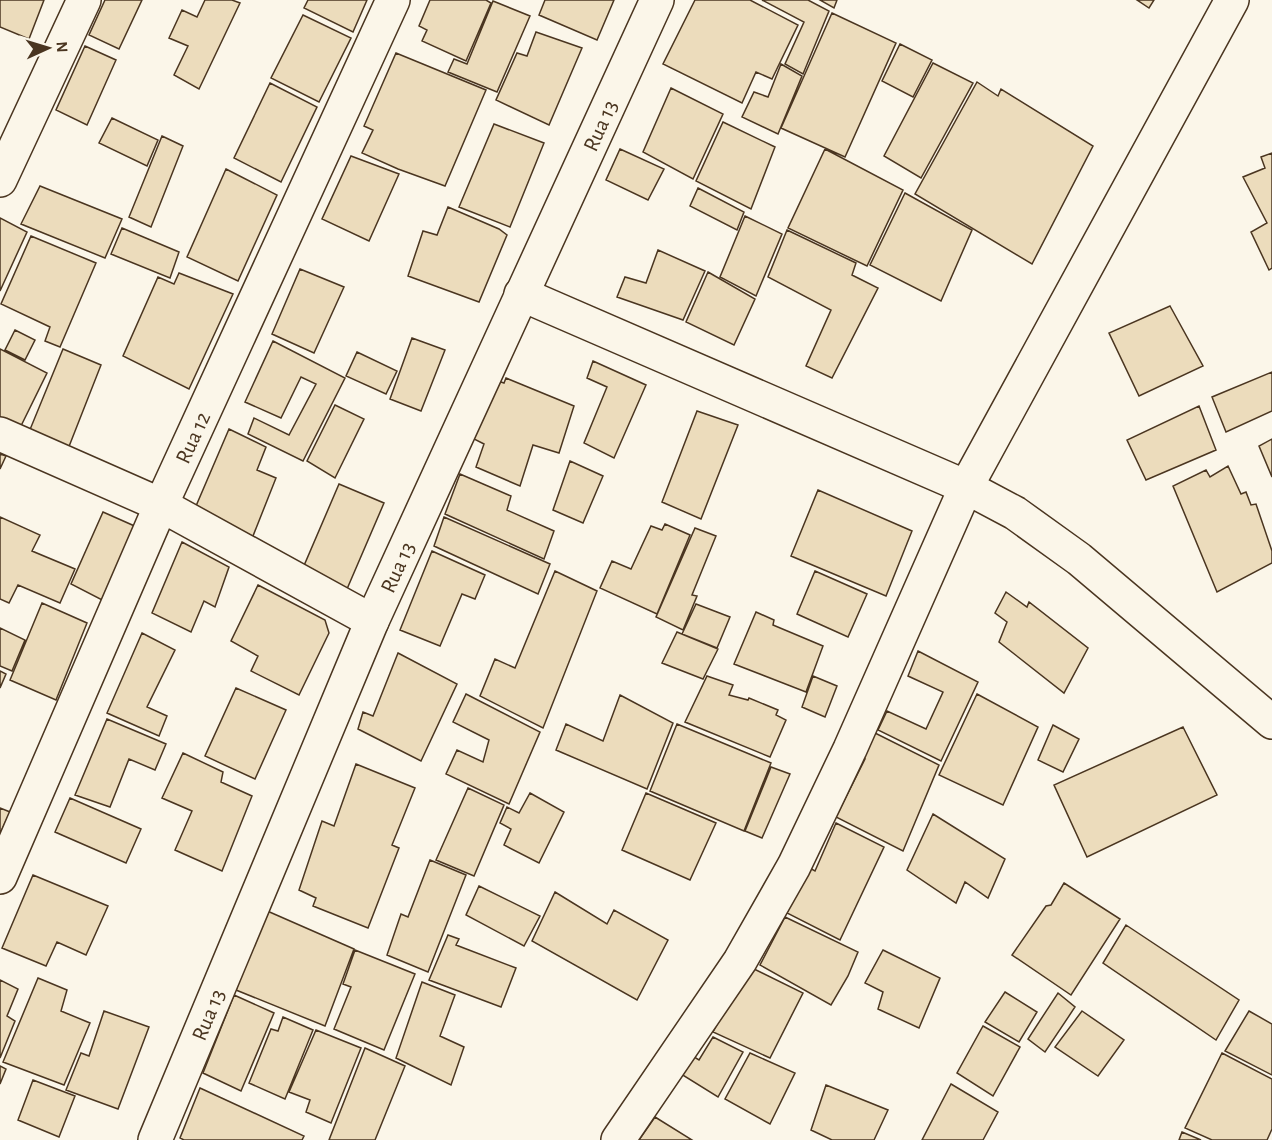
<svg xmlns="http://www.w3.org/2000/svg" width="1272" height="1140" font-family="'Alegreya Sans',sans-serif">
  <style>
    .building { fill: #ecdcbc; stroke: #4a3520; stroke-width: 1.5 }
    .lines { fill: none; stroke-linecap: round; stroke-linejoin: round }
    .minor-casing { stroke: #4a3520; stroke-width: 36 }
    .minor { stroke: #fbf6e9; stroke-width: 33 }
    .labels { text-anchor: middle; stroke-width: 4.5; stroke-linejoin: round; paint-order: stroke }
    .street-label { font-size: 22px; fill: #4a3520; stroke: #fbf6e9 }
  </style>
  <rect width="100%" height="100%" fill="#fbf6e9"/>
  <path class="building" d="M0,0H44L29,39L0,27Z
    M105,0H142L119,49L89,35Z
    M205,0H232L240,3L199,89L174,75L188,46L169,38L182,10L197,17Z
    M308,0H367L353,32L304,8Z
    M430,0H486L491,3L466,61L422,41L427,30L419,26Z
    M545,0H614L597,40L539,15Z
    M695,0H750L798,25L772,79L756,72L742,103L663,64Z
    M762,0H808L829,11L803,74L785,64L804,22Z
    M820,0H837L834,8Z
    M1137,0H1154L1149,8Z
    M493,1L530,16L497,92L448,72L454,59L467,64Z
    M832,13L896,43L845,157L781,128Z
    M303,15L351,38L319,102L271,78Z
    M536,32L582,48L549,125L496,100L517,53L527,56Z
    M900,44L932,60L913,97L882,81Z
    M85,46L116,60L87,125L56,110Z
    M396,53L486,90L445,186L398,169L362,153L373,130L364,126Z
    M933,63L973,83L921,178L884,156Z
    M781,64L802,76L778,134L742,117L754,92L768,97Z
    M977,82L998,96L1001,89L1093,146L1032,264L915,194Z
    M270,83L317,107L281,182L234,158Z
    M671,88L723,114L693,179L643,152Z
    M112,118L158,140L147,166L99,143Z
    M723,122L775,147L751,209L696,181Z
    M494,124L544,143L510,227L459,207Z
    M162,136L183,146L151,227L129,217Z
    M620,149L664,169L648,200L606,180Z
    M825,149L903,190L867,266L788,228Z
    M1272,153V268L1269,270L1251,232L1267,223L1243,177L1265,168L1261,157Z
    M351,156L399,174L369,241L322,219Z
    M226,169L277,195L238,281L187,257Z
    M40,186L122,219L105,258L21,224Z
    M698,188L744,212L737,230L690,206Z
    M905,193L972,230L941,301L870,265Z
    M448,207L499,229L507,235L479,302L408,276L423,231L437,235Z
    M745,216L782,234L756,296L720,277Z
    M0,218L27,232L0,291Z
    M122,228L179,252L170,278L111,254Z
    M787,230L856,263L852,275L878,288L832,378L806,366L831,310L768,277Z
    M31,236L96,263L60,347L45,341L50,327L1,304Z
    M658,250L705,271L683,320L617,297L625,277L646,283Z
    M300,269L344,287L314,353L272,334Z
    M708,272L755,299L734,345L686,322Z
    M179,273L233,294L189,389L123,356L158,277L174,284Z
    M1170,306L1203,366L1139,396L1109,333Z
    M15,330L35,340L25,360L5,350Z
    M412,338L445,350L421,411L390,399Z
    M273,341L345,378L303,461L248,434L254,418L289,435L316,384L301,377L281,418L245,402Z
    M0,349L47,373L17,434L0,425Z
    M63,349L101,365L68,449L29,432Z
    M357,352L397,371L386,394L346,376Z
    M593,361L646,385L614,458L584,443L607,387L587,378Z
    M1272,372V411L1226,432L1212,397Z
    M506,378L574,406L559,453L533,445L520,486L476,467L484,444L474,439L498,381L504,383Z
    M335,405L364,419L335,478L307,461Z
    M1199,406L1216,450L1146,480L1127,440Z
    M697,411L738,425L701,519L662,502Z
    M229,429L266,447L257,470L276,478L251,541L193,513Z
    M1272,439V477L1259,446Z
    M0,454L6,456L0,469Z
    M570,461L603,476L583,523L553,510Z
    M1228,466L1241,494L1246,492L1251,505L1256,504L1272,551V563L1217,592L1173,486L1206,470L1210,477Z
    M460,474L511,496L507,510L554,531L544,559L445,514Z
    M339,484L384,503L347,589L303,568Z
    M818,490L912,531L886,596L791,556Z
    M103,512L139,528L106,602L71,584Z
    M0,517L40,535L32,551L75,569L60,603L18,585L9,603L0,599Z
    M444,517L550,564L538,594L434,546Z
    M665,524L690,535L657,614L600,588L612,561L631,569L651,526L662,530Z
    M695,528L716,536L692,595L697,596L683,630L656,617Z
    M182,542L229,567L215,607L204,601L191,632L152,613Z
    M432,551L485,575L475,599L462,594L440,646L400,630Z
    M555,571L597,591L543,728L480,696L495,659L515,668Z
    M815,571L867,594L848,637L797,614Z
    M258,585L325,620L329,633L299,695L251,671L258,656L231,641Z
    M1006,592L1027,607L1029,602L1088,648L1064,693L999,642L1007,622L995,613Z
    M42,603L87,623L56,700L10,680Z
    M696,604L730,617L717,648L682,634Z
    M756,612L774,620L773,625L823,646L806,692L734,664Z
    M0,628L25,640L12,671L0,666Z
    M677,632L718,649L703,679L662,663Z
    M142,633L175,650L147,707L167,716L159,736L107,713Z
    M918,651L978,682L941,761L878,730L887,711L926,729L943,692L908,676Z
    M398,653L457,684L421,761L358,729L363,712L373,716Z
    M0,671L6,674L0,688Z
    M707,676L733,685L729,695L748,700L749,698L778,710L776,715L786,720L770,757L685,722Z
    M813,676L837,686L825,717L802,707Z
    M236,688L286,710L255,779L205,756Z
    M466,694L540,732L509,804L446,774L457,750L483,762L489,740L453,722Z
    M977,694L1038,727L1003,805L939,775Z
    M620,695L673,723L647,789L556,750L566,724L603,741Z
    M107,719L166,744L155,770L129,759L110,807L75,795Z
    M677,724L771,763L744,831L650,791Z
    M1053,725L1079,739L1063,772L1038,760Z
    M1183,727L1217,795L1087,857L1054,785Z
    M869,730L939,765L903,851L836,817L865,759L857,756Z
    M183,753L223,772L221,782L252,796L222,871L175,850L192,811L162,798Z
    M356,764L415,788L392,845L399,848L368,928L313,906L316,898L299,890L322,821L334,826Z
    M771,767L790,774L762,838L745,831Z
    M468,788L504,805L474,876L436,860Z
    M530,793L564,812L539,863L504,845L511,829L500,823L507,807L519,813Z
    M646,793L716,823L690,880L622,850Z
    M70,798L141,829L126,863L55,832Z
    M0,808L10,812L0,834Z
    M933,814L1005,859L988,898L965,882L956,903L907,870Z
    M836,823L884,847L840,940L787,913L806,866L815,871Z
    M430,860L466,875L428,972L387,955L401,914L408,917Z
    M33,875L108,906L86,955L57,942L46,966L2,948Z
    M1064,883L1120,919L1071,995L1012,955L1046,906L1051,905Z
    M479,886L540,916L524,946L466,915Z
    M555,892L607,924L614,910L668,940L637,1000L532,941Z
    M265,910L354,949L325,1026L236,990Z
    M785,917L858,952L848,976L831,1005L760,965Z
    M1126,925L1239,1000L1216,1040L1103,963Z
    M448,935L459,939L456,945L516,968L501,1007L429,980Z
    M355,950L415,974L384,1050L334,1029L351,987L343,984Z
    M883,950L940,978L919,1028L878,1009L883,992L865,983Z
    M748,966L803,993L770,1058L713,1032Z
    M38,978L67,990L61,1011L90,1023L64,1085L3,1062Z
    M0,980L18,989L7,1016L15,1021L0,1058Z
    M422,982L455,995L440,1036L464,1047L451,1085L396,1058Z
    M1005,992L1037,1012L1019,1042L985,1022Z
    M1058,993L1075,1007L1045,1052L1028,1039Z
    M234,995L274,1013L241,1091L203,1073Z
    M104,1011L149,1027L118,1109L66,1090L81,1053L89,1056Z
    M1082,1011L1124,1040L1098,1076L1055,1047Z
    M1249,1011L1272,1024V1075L1225,1051Z
    M283,1017L313,1030L285,1099L249,1083L271,1029L278,1031Z
    M983,1026L1020,1047L993,1096L957,1073Z
    M316,1030L361,1048L331,1123L306,1112L310,1100L289,1092Z
    M713,1037L743,1052L718,1097L681,1074L691,1055L699,1060Z
    M365,1048L405,1066L375,1140H329Z
    M750,1053L795,1073L770,1124L725,1099Z
    M1222,1053L1272,1079V1129L1267,1140H1212L1185,1128Z
    M0,1066L6,1069L0,1084Z
    M33,1080L75,1096L59,1137L18,1120Z
    M951,1084L998,1112L983,1140H922Z
    M826,1085L888,1110L874,1140H832L811,1130Z
    M200,1088L304,1136L302,1140H184L180,1138Z
    M655,1117L692,1140H639Z
    M1182,1132L1201,1140H1179Z"/>
  <g class="lines">
    <g class="minor-casing">
      <g id="minor">
        <path d="M0,180L84,0"/>
        <path d="M521,294L966,487L1015,513L1079,559L1272,722"/>
        <path d="M0,434L161,505L372,621"/>
        <path id="s1" d="M0,877L161,505L393,0"/>
        <path id="s2" d="M155,1140L372,621L657,0"/>
        <path d="M618,1140L740,961L794,866L850,749L966,487L1232,0"/>
      </g>
    </g>
    <use href="#minor" class="minor"/>
  </g>
  <g class="labels">
    <g class="street-label">
      <text dy="8" stroke="none"><textPath href="#s2" startOffset="1108">Rua 13</textPath></text>
      <text dy="8" stroke="none"><textPath href="#s1" startOffset="480">Rua 12</textPath></text>
      <text dy="8" stroke="none"><textPath href="#s2" startOffset="622">Rua 13</textPath></text>
      <text dy="8" stroke="none"><textPath href="#s2" startOffset="136">Rua 13</textPath></text>
    </g>
  </g>
  <g transform="translate(48 48) rotate(86)" stroke="#fbf6e9" stroke-width="4.5" paint-order="stroke">
  <path d="M0-4.5L10 22L0 15L-10 22Z" fill="#4a3520"/>
  <text y="-9" font-size="16" font-weight="bold" text-anchor="middle" fill="#4a3520">N</text>
  </g>
</svg>
